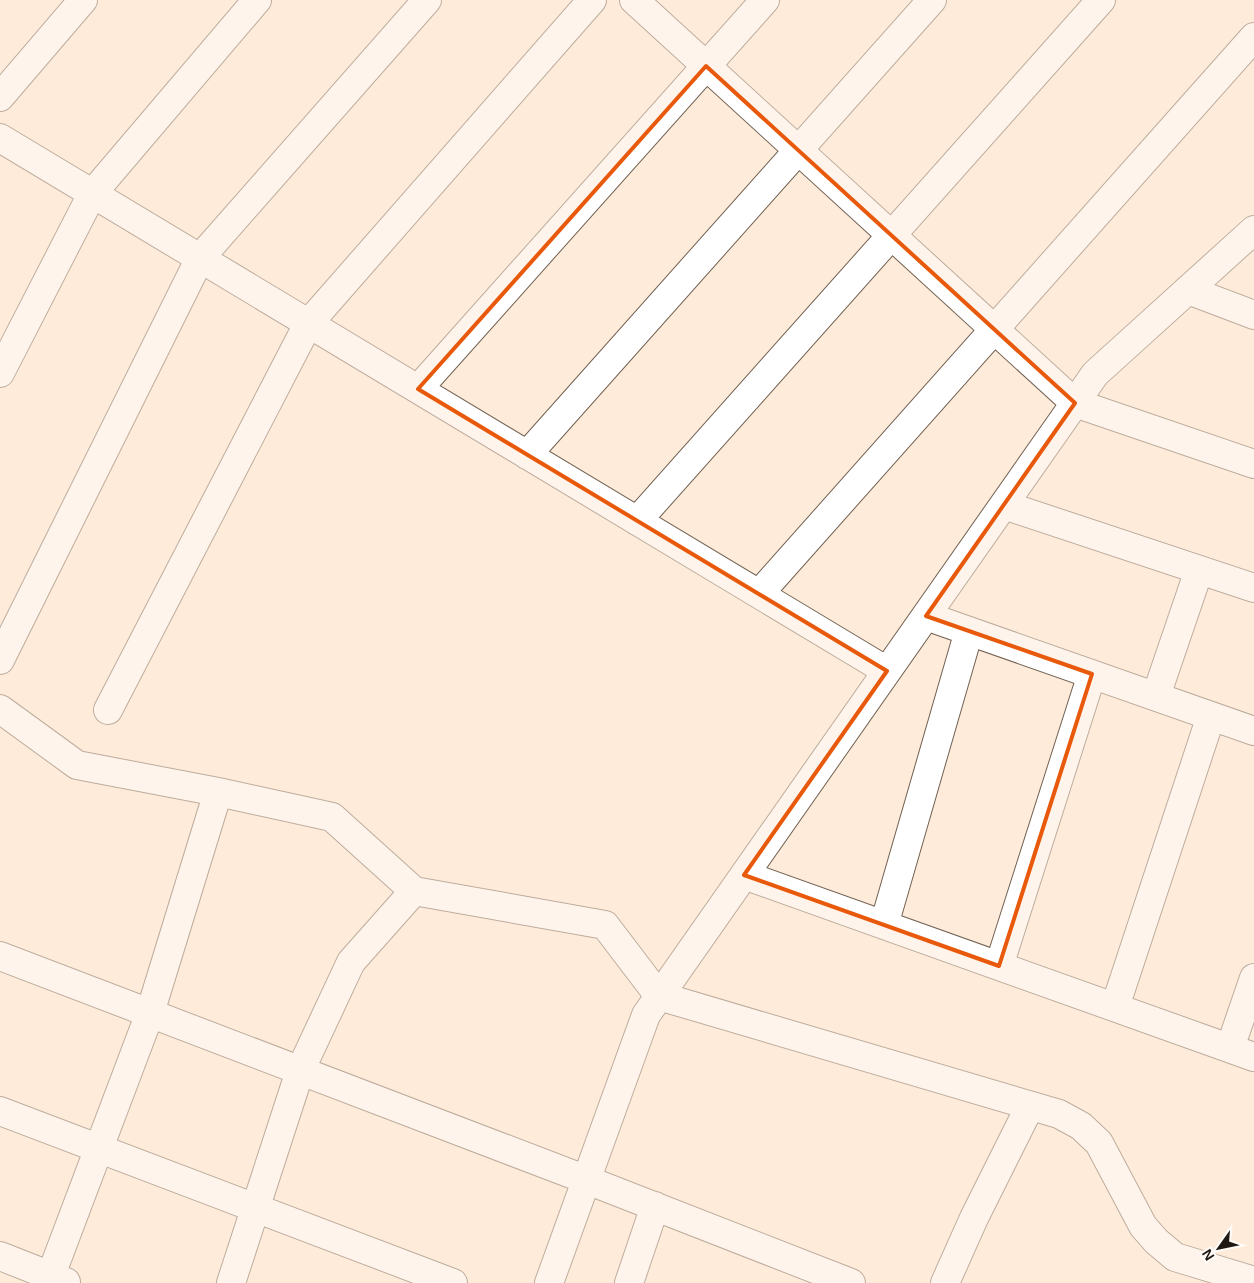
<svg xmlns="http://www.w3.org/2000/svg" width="1254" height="1283" font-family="Helvetica,sans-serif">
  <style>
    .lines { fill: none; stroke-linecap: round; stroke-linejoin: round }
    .street-casing { stroke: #716152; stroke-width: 30 }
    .secondary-casing { stroke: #716152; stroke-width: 30 }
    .street { stroke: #fff; stroke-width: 28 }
    .secondary { stroke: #fff; stroke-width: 28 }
    .marked { fill: none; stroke: #e8590c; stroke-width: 4; stroke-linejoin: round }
  </style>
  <rect width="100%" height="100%" fill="#feebda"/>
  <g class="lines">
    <g class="street-casing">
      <path id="street" d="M0,97L83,0
        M0,138L887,671
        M1188,290L1254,315
        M0,373L92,194L257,0
        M418,389L765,0
        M527,455L932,0
        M1004,505L1254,588
        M637,521L1101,0
        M759,594L1254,37
        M926,616L1254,731
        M0,660L200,258L427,0
        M1156,696L1199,570
        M0,709L77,765L218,792L332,817L414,891L605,925L659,996L1059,1114L1081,1126L1099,1143L1143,1226L1156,1241L1175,1257L1254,1281
        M108,710L308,324L592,0
        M744,875L1254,1057
        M884,925L969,631
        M0,956L587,1180L851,1283
        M999,966L1092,674
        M1115,1007L1211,716
        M1230,1048L1254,978
        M0,1111L453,1283
        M0,1256L66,1282
        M61,1283L51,1275L150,1013L218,792
        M231,1283L300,1071L351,962L414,891
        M549,1283L646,1015L1075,403L1254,464
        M629,1283L655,1206
        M945,1283L974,1218L1030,1106"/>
    </g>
    <g class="secondary-casing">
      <path id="secondary" d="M634,0L1075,403L1095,374L1254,230"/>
    </g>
    <use href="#street" class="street"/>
    <use href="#secondary" class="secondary"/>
  </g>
  <path d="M0 0H1254V1283H0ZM706,66L1075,403L926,616L1092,674L999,966L744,875L887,671L418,389Z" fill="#feebda" fill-opacity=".55" fill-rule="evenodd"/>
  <path class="marked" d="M706,66L1075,403L926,616L1092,674L999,966L744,875L887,671L418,389Z"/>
  <g transform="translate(1219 1248) rotate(237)" stroke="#fffbf8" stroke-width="4" paint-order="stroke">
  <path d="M0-4L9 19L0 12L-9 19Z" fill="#1f1812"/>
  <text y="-8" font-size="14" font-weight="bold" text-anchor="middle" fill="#1f1812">N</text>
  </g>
</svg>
